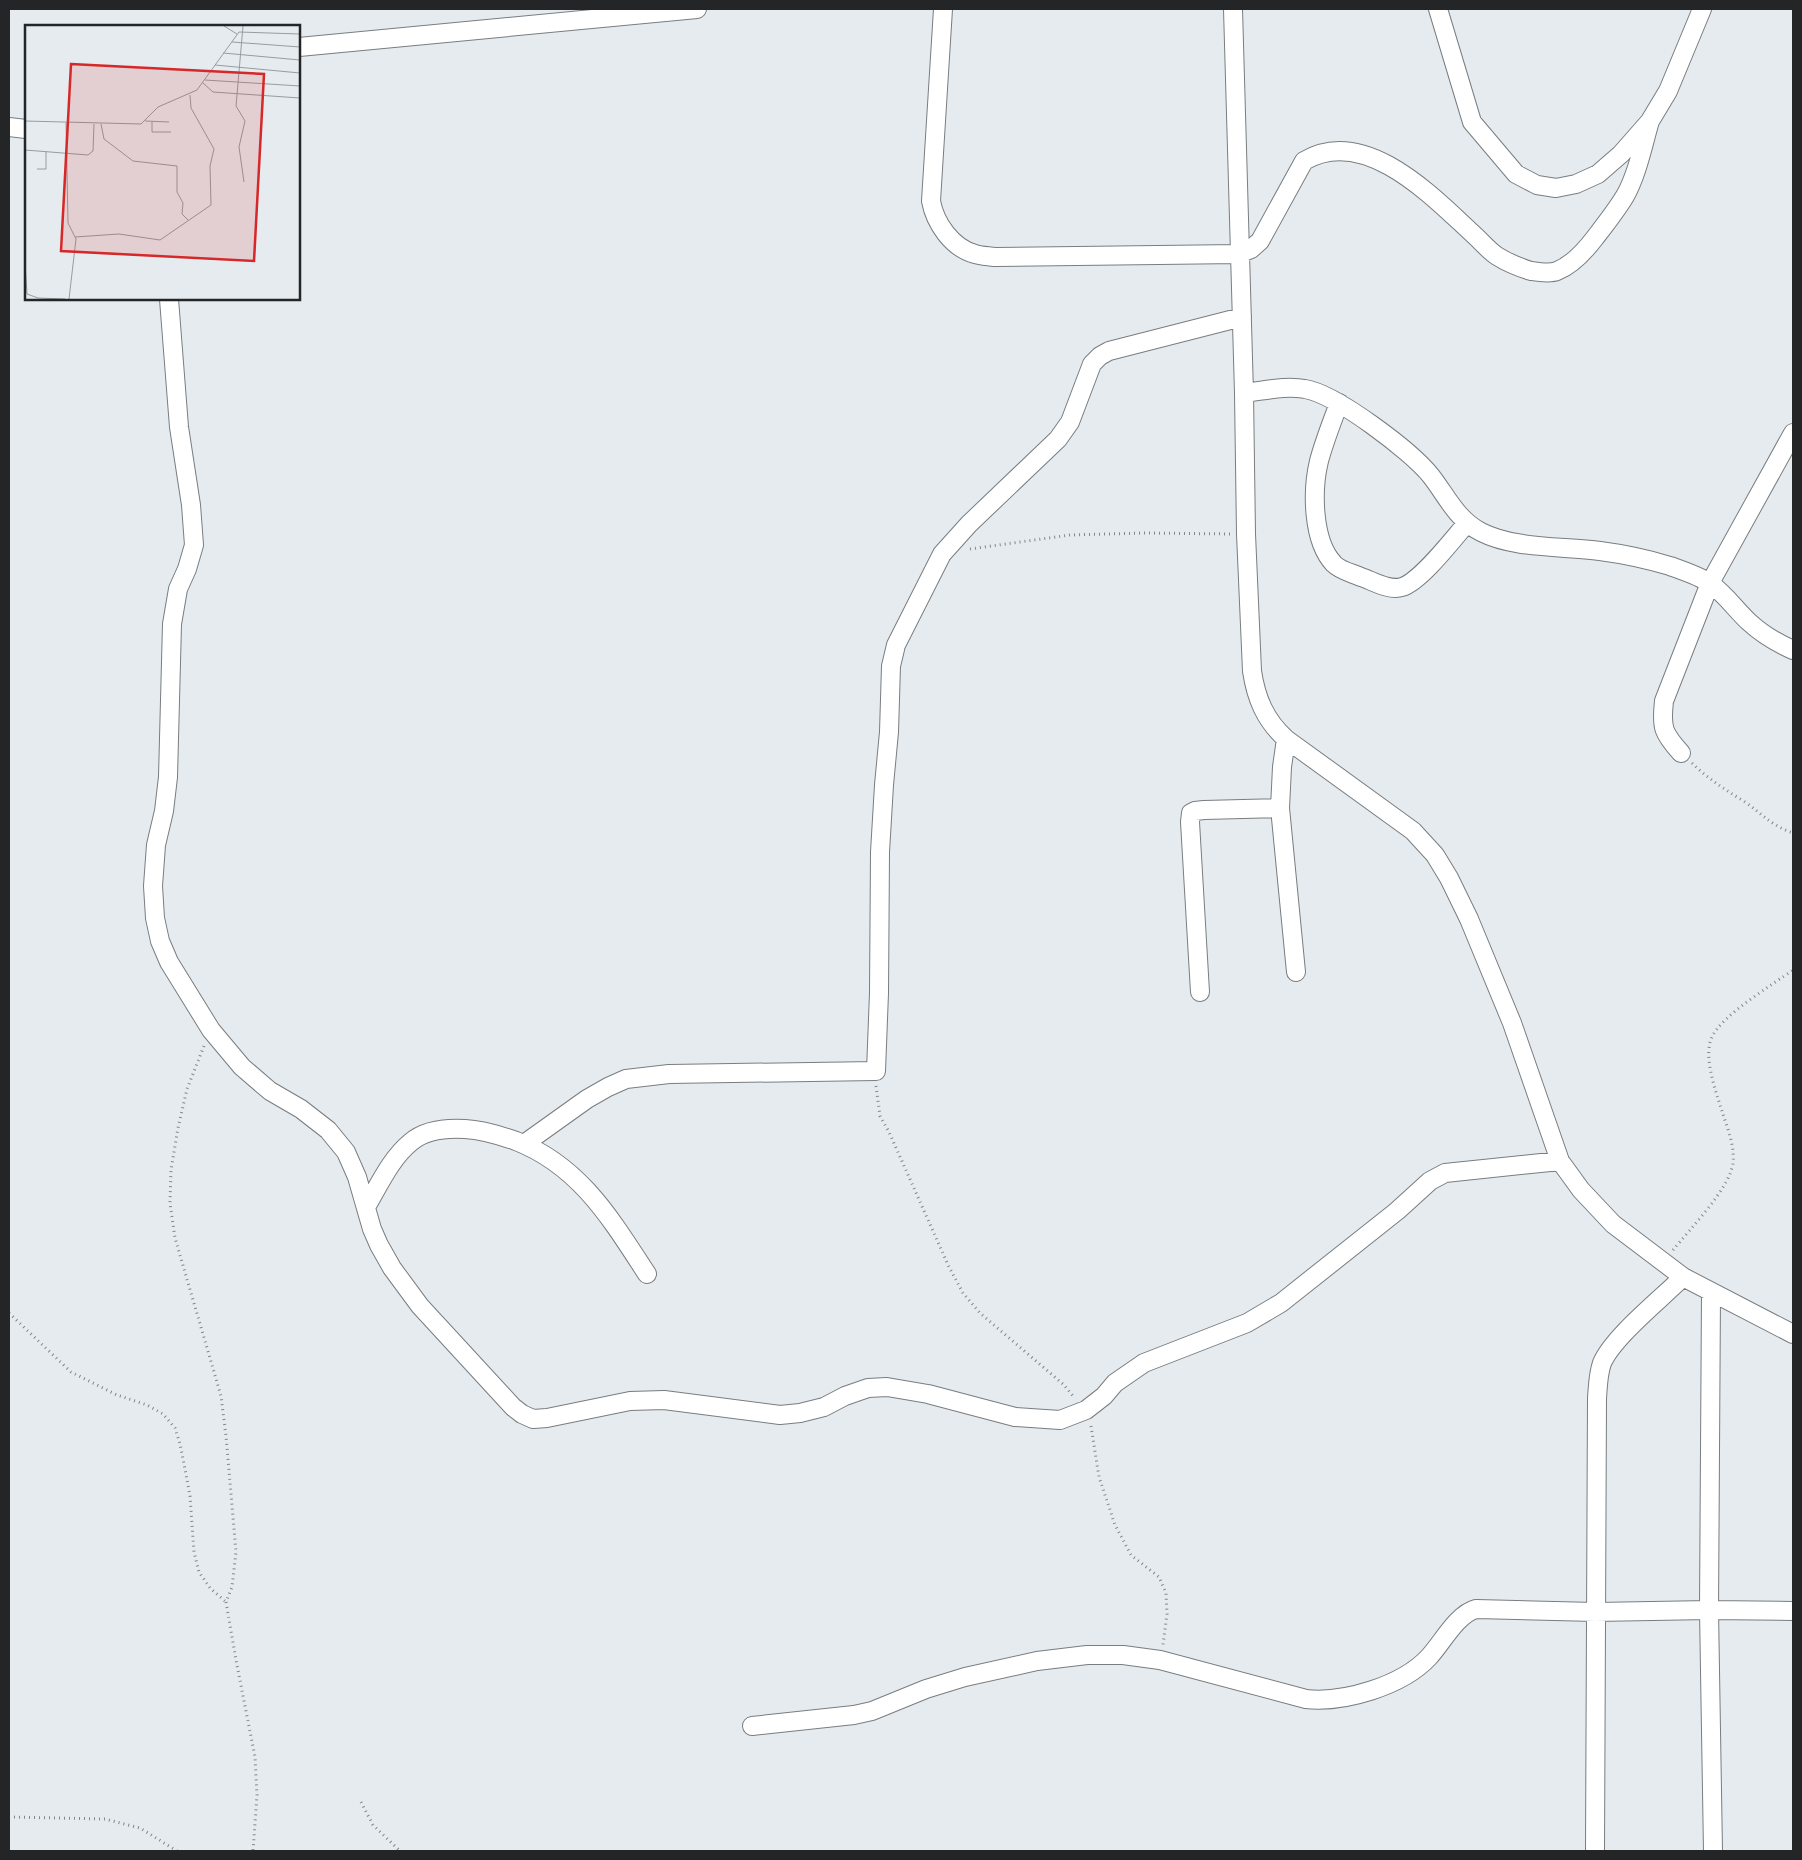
<svg xmlns="http://www.w3.org/2000/svg" width="1802" height="1860" font-family="Lora,serif">
  <style>
    .lines { fill: none; stroke-linecap: round; stroke-linejoin: round }
    .minor-casing { stroke: #787d80; stroke-width: 20 }
    .path { stroke: #83878a; stroke-width: 3; stroke-dasharray: 1 4; stroke-linecap: butt }
    .minor { stroke: #fff; stroke-width: 18 }
    .inset-road { fill: none; stroke: #979c9f; stroke-width: 1 }
    .view { fill: #d62828; fill-opacity: 0.15; stroke: #d62828; stroke-width: 2.5 }
    .inset-edge { fill: none; stroke: #232527; stroke-width: 2.5 }
  </style>
  <rect width="100%" height="100%" fill="#e5ebef"/>
  <g class="lines">
    <g class="minor-casing">
      <path id="minor" d="M943,9L931,201C935,223 952,248 975,254C981,256 988,256 995,257L1239,254L1251,249L1260,241L1304,161C1364,125 1431,195 1472,233C1480,240 1488,250 1497,256C1508,263 1518,267 1531,271C1538,272 1550,274 1557,271C1572,265 1584,252 1594,239C1604,226 1616,211 1625,196C1637,175 1643,145 1650,121
        M1233,9L1244,393L1246,534L1252,671C1256,698 1265,720 1286,739L1413,831L1435,855L1449,878L1469,919L1512,1023L1560,1161L1581,1190L1613,1224L1683,1277L1793,1334
        M1438,9L1472,122L1516,174L1537,185L1556,188L1576,184L1598,174L1621,154L1650,121L1668,91L1702,9
        M299,47L697,9
        M9,127L26,129
        M169,299L179,427L191,505L194,545L187,569L178,589L172,624L168,777L164,811L156,845L153,886L155,918L160,941L169,962L211,1030L242,1067L270,1091L301,1109L328,1130L346,1152L357,1177L372,1229L379,1245L392,1268L420,1306L513,1407L522,1414L533,1419L547,1418L630,1401L664,1400L780,1415L800,1413L824,1407L845,1396L868,1388L887,1387L928,1394L1015,1417L1060,1420L1086,1410L1104,1396L1115,1383L1144,1363L1247,1323L1281,1303L1397,1211L1430,1181L1445,1173L1560,1161
        M1244,393C1264,391 1285,385 1305,389C1336,394 1411,451 1431,476C1446,495 1457,520 1481,532C1514,549 1563,546 1600,551C1623,554 1647,559 1670,566C1681,570 1702,577 1711,584C1726,595 1736,610 1749,622C1762,634 1777,643 1793,650
        M1339,403C1332,422 1324,442 1319,461C1312,490 1312,541 1334,564C1341,571 1352,573 1361,577C1373,581 1389,591 1402,587C1421,581 1453,539 1467,523
        M1286,739L1282,767L1280,808L1296,972
        M1681,753C1663,733 1661,728 1664,701L1710,583L1793,433
        M1200,992L1190,822L1191,813L1195,811L1204,810L1280,808
        M524,1144L587,1099L608,1087L626,1079L669,1074L876,1071L879,993L880,852L884,785L889,732L891,666L896,645L942,554L969,524L1058,439L1070,422L1092,364L1100,356L1109,351L1242,317
        M366,1207C379,1185 391,1158 411,1142C425,1130 448,1128 465,1129C483,1130 499,1135 516,1141C580,1166 611,1219 647,1274
        M1711,1293L1709,1610L1713,1851
        M752,1726L854,1715L872,1711L926,1689L965,1677L1037,1661L1087,1655H1123L1160,1660L1306,1699C1344,1703 1402,1686 1429,1657C1442,1643 1457,1614 1476,1609L1595,1612L1709,1610L1793,1611
        M1595,1851L1597,1398C1598,1386 1598,1374 1602,1363C1613,1337 1662,1298 1683,1277"/>
    </g>
    <path class="path" d="M970,549L1070,535L1144,533L1231,534
      M1692,763C1708,779 1726,790 1745,802C1762,814 1772,826 1793,833
      M204,1046L187,1089L178,1128L171,1170L170,1203L175,1238L221,1396L226,1436L236,1552L232,1587L226,1602L236,1660L255,1757L257,1795L253,1851
      M876,1086L880,1116L889,1132L949,1267L963,1293L980,1313L1063,1384L1074,1397
      M1673,1250C1690,1229 1730,1188 1733,1163C1735,1144 1726,1125 1721,1108C1715,1089 1703,1056 1712,1037C1722,1015 1772,985 1793,970
      M9,1313L71,1372L117,1395L147,1405L163,1414L175,1428L180,1444L185,1469L190,1496L194,1552L199,1572L210,1588L226,1602
      M1091,1426L1099,1477L1115,1525L1131,1555L1159,1577L1166,1593L1167,1614L1163,1645
      M361,1802L373,1825L400,1851
      M9,1817L105,1819L140,1828L177,1851"/>
    <use href="#minor" class="minor"/>
  </g>
  <g transform="translate(25 25)">
    <rect width="275" height="275" fill="#e5ebef"/>
    <path class="inset-road" d="M199,1L212,9M218,1L211,81L220,96L214,122L219,157M207,17L275,22M198,28L275,35M190,40L275,48M180,55L275,61M178,58L188,67L275,73M0,96L116,99L133,82L172,65L214,7L275,9M120,96L144,97M127,97V107H146M41,98L43,198L51,214L44,274M76,99L79,114L108,136L152,141V167L158,178L157,189L163,195M0,125L63,130L68,126L69,99M12,144H21V126M50,212L94,209L135,215L186,180L185,141L189,124L166,83L165,70M0,239L2,269L13,273L40,274"/>
    <path class="view" d="M46,39L239,49L229,236L36,226Z"/>
    <rect width="275" height="275" class="inset-edge"/>
  </g>
  <rect width="1802" height="1860" fill="none" stroke="#232527" stroke-width="20"/>
</svg>
